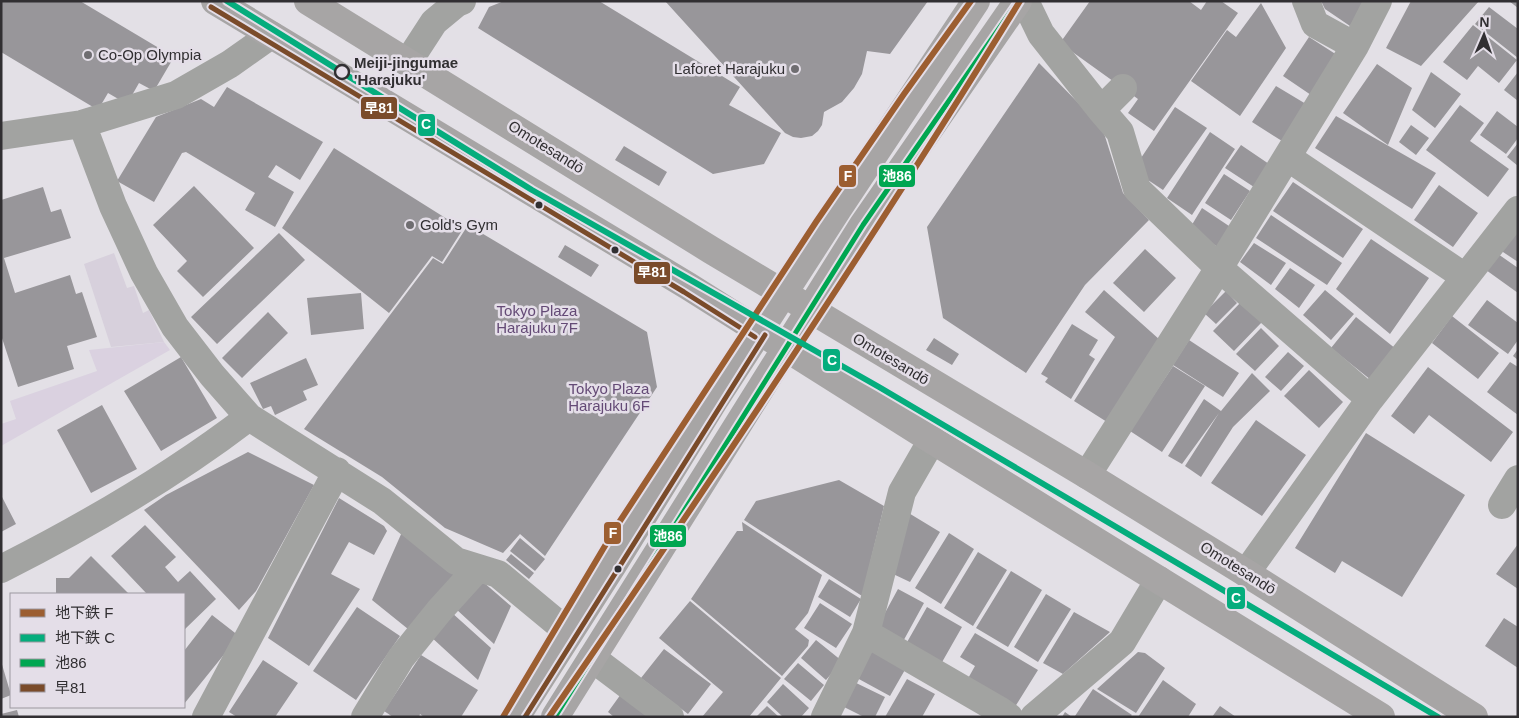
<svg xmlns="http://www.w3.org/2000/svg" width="1519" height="718" font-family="Helvetica,'Noto Sans JP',sans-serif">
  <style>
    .built { fill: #d7d0dc }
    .green { fill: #dad1e0 }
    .building { fill: #98969a }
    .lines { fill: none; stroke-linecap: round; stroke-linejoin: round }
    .minor { stroke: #a2a3a1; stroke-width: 28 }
    .major { stroke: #a7a5a5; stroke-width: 28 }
    .bus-1-casing { stroke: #e4dee8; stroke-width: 9 }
    .bus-2-casing { stroke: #e4dee8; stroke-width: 9 }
    .bus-1 { stroke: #00a651; stroke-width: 5 }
    .bus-2 { stroke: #7a4b2a; stroke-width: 5 }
    .metro-1-casing { stroke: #e4dee8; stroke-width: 10 }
    .metro-2-casing { stroke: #e4dee8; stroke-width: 10 }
    .metro-1 { stroke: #9c5e31; stroke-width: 6 }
    .metro-2 { stroke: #05ad7d; stroke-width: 6 }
    .poi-dot { fill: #6f6d71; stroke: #e4dee8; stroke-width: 2 }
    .stop-dot { fill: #e4dee8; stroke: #312f32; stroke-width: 2.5 }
    .bus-dot { fill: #312f32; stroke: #e4dee8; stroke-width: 2 }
    .labels { text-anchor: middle; stroke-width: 5; stroke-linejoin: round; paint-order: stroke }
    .poi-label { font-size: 15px; fill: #312f32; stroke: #e4dee8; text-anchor: start }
    .stop-label { font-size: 15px; font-weight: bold; fill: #312f32; stroke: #e4dee8; text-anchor: start }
    .street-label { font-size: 15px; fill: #312f32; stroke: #e4dee8 }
    .park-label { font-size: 15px; fill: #644a76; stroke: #e4dee8 }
    .line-badge { stroke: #e4dee8; stroke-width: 2 }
    .badge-label { font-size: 14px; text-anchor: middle; font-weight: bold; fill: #fff }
  </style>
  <rect width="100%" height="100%" fill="#e3e0e6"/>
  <path class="built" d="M114,253L127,288L134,286L143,313L149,310L164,342L111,347L84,264Z"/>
  <path class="green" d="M164,342L170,350L1,446V424L16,419L10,401L97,371L89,350Z"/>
  <path class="building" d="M1,1H80L174,57L154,91L139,83L127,104L108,93L98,110L1,52Z
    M504,1H599L740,87L729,105L781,133L764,164L713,174L478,28L489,7Z
    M665,1H928L890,54L867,51L862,74L854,88L842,102L824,112L822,125L818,131L812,136L801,138L793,137L785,133Z
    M1090,1H1189L1201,10L1207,1H1221L1238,13L1154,131L1128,113L1138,99L1060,43Z
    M1321,1H1362L1365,3L1350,26L1325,9Z
    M1411,1H1479L1421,66L1386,48Z
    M1509,1H1518V8Z
    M1261,3L1286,48L1240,116L1191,81L1227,30L1236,37Z
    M1489,7L1518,29V58L1475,24Z
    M1473,25L1517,60L1499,83L1478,66L1467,80L1443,62Z
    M1309,37L1337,55L1311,95L1283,76Z
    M1039,63L1102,127L1123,193L1149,220L1085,285L1026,373L943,318L927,227Z
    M1377,64L1412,88L1388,145L1343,113Z
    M1431,72L1461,94L1435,128L1412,110Z
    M1518,72V101L1504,90Z
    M1276,86L1306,104L1282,141L1252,122Z
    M227,87L323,142L300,180L276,165L268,177L294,192L275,227L245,210L255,193L186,152L182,153L154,202L117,181L156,117L201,99L214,107Z
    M1460,105L1484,123L1470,141L1509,169L1488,197L1426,150Z
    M1175,107L1207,128L1163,190L1148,180L1141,158Z
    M1497,111L1518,127V138L1506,154L1480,135Z
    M1336,116L1436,173L1412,209L1315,148Z
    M1411,125L1429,138L1416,155L1399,142Z
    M1210,132L1235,149L1192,215L1167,198Z
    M1518,143V166L1507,157Z
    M1241,145L1269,164L1254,187L1225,168Z
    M624,146L667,172L659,186L615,160Z
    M334,148L463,229L442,262L432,256L389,313L282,228Z
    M1224,174L1250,191L1231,220L1205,203Z
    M1293,182L1363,229L1343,258L1273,211Z
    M1439,185L1478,213L1453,247L1414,220Z
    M194,186L254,248L203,297L177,271L187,261L153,225Z
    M43,187L51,212L61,209L71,238L4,258L15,293L70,275L76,294L82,292L97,337L67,346L74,369L18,387L1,335V200Z
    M1202,208L1232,228L1219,248L1190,228Z
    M1271,215L1342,263L1327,285L1256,238Z
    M468,225L647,332L657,387L545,556L520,534L503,553L445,528L382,477L304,429L433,258L443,264Z
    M1518,225V262L1500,250Z
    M279,233L305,260L217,344L191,317Z
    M1371,239L1429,278L1390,334L1336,289Z
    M1254,243L1286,263L1271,285L1240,262Z
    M565,245L599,265L591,277L558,257Z
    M1145,249L1176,278L1144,312L1113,283Z
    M1498,254L1518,268V293L1486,270Z
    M1290,268L1315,285L1299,308L1275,289Z
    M1104,290L1160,340L1107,422L1074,401L1115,337L1085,312Z
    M1325,290L1354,314L1331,340L1303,315Z
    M1226,291L1237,303L1216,324L1204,313Z
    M361,293L364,329L311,335L307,298Z
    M1487,300L1518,323V340L1508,354L1468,325Z
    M1241,302L1262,322L1234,351L1213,331Z
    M268,312L288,333L242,378L222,358Z
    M1452,316L1499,353L1478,379L1432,343Z
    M1356,317L1396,349L1371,380L1331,348Z
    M1072,324L1098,340L1089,355L1095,359L1071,399L1045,382L1048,378L1041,374Z
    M1261,328L1279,346L1255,371L1236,354Z
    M934,338L959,354L952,365L926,350Z
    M1189,340L1239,373L1223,397L1173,365Z
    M1518,349V360L1513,356Z
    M1288,352L1304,366L1281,391L1265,377Z
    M181,357L217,418L161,451L124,391Z
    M306,358L318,385L303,391L307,400L275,415L271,406L263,409L250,383Z
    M1510,362L1518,367V415L1487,392Z
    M1173,366L1205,386L1162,452L1130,431Z
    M1428,367L1513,432L1491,462L1429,415L1414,434L1391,416Z
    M1309,370L1343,402L1319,428L1284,396Z
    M1252,373L1270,391L1233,427L1201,477L1185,466L1219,413L1182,464L1168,456L1204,399L1221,411Z
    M102,405L137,469L91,493L57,430Z
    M1256,420L1306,455L1262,516L1211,483Z
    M1366,433L1465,495L1402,597L1342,561L1335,573L1295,548Z
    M248,452L314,485L256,591L239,610L144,510L166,495Z
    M839,480L884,506L862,596L744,520L756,501Z
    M1,495L16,524L1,532Z
    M339,498L384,526L387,531L374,555L349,542L331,574L360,589L309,666L268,638Z
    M907,512L940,532L910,582L891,573Z
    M742,522L822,575L808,613L795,629L809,640L808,646L782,676L691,599L737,531H743Z
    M145,525L176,557L165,567L178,582L190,571L216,599L184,630V594H147L111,556Z
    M402,532L456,575L408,629L372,600Z
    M949,533L974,549L941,604L915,588Z
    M520,538L545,559L535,571L510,551Z
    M1518,544V589L1496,574Z
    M978,552L1007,570L973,626L944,608Z
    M511,554L534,573L529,579L506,560Z
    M91,556L128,593L127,594H56V578H69Z
    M1011,571L1042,590L1008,647L976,628Z
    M829,579L861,599L850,617L818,597Z
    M482,581L511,606L494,644L456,609Z
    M898,589L924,603L900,647L874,633Z
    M1046,594L1071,609L1038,662L1014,647Z
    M690,601L781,678L749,717H702L723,692L659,638Z
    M820,603L852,624L836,648L804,628Z
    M357,607L400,636L356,700L313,671Z
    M927,607L962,627L937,671L902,651Z
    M451,612L491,648L478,680L430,636Z
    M1074,612L1110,632L1063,674L1043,663Z
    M212,615L239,636L184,704V651Z
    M1504,618L1518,627V668L1485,646Z
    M975,633L1038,670L1013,710L966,682L975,666L960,657Z
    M816,640L842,661L826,680L801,658Z
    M664,649L711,684L688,714L641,678Z
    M872,650L906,668L890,696L857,678Z
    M1138,652L1145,653L1165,668L1136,713L1097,689Z
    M421,655L478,690L461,717H424L420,714L419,717H393L384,711Z
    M263,660L298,683L275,717H237L229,712Z
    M1,661L11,695L1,699Z
    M798,663L824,685L811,701L784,679Z
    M907,679L935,694L922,717H885Z
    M850,680L885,697L875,717H864L838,704Z
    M1163,680L1196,704L1188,717H1138Z
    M783,684L809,708L801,717H783L767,702Z
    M1093,689L1132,715L1130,717L1075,716Z
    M621,694L651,717H614L608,712Z
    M767,706L779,717H756Z
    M1220,706L1236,717H1212Z
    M17,710L19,717H1V714Z
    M1065,712L1072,717H1062Z"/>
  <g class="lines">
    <path class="minor" d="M1025,1L1041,34L1101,110L1120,132L1137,189L1219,268L1370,399
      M1306,1L1315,24L1355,46
      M408,62L434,22L457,3L462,1
      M1101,110L1123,88
      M82,124L113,206L144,273L175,327L212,375L249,417L382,501L456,561L498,574L568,632
      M1,136L82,124L176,95L230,64L271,35
      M1287,157L1465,277
      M1087,475L1219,268L1355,46L1378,1
      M1502,505L1518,479
      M1,569C88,525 172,476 249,417
      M1246,573L1370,399L1518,210
      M866,633L999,710L1009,717
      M592,658L670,717
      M206,717L337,471
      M365,717L401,658L439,611L478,568
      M825,717L866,633L902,492L932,440
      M1034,717L1122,642L1159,580"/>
    <path class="major" d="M215,1L688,286L932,440L1381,717
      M308,1L711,250L1087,475L1246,573L1474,717
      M516,717L613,565L714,401L838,209L976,1
      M555,717L863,225L1018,1"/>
    <g class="bus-1-casing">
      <path id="bus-1" d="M555,717L863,225L1018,1"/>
    </g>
    <g class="bus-2-casing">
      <path id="bus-2" d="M211,7L684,292L755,337
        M525,717L765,335"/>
    </g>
    <use href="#bus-1" class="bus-1"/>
    <use href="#bus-2" class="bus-2"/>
    <g class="metro-1-casing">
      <path id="metro-1" d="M503,717L618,524L816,222L904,94L971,1
        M549,717C711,482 870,244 1020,1"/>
    </g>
    <g class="metro-2-casing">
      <path id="metro-2" d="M227,1L532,190L879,387L1438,717"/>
    </g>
    <use href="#metro-1" class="metro-1"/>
    <use href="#metro-2" class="metro-2"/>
  </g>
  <g class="poi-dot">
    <circle cx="88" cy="55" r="5"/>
    <circle cx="795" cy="69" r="5"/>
    <circle cx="410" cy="225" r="5"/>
  </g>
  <circle class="stop-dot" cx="342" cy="72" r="7"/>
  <g class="bus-dot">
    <circle cx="539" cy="205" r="4.5"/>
    <circle cx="615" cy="250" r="4.5"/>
    <circle cx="618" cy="569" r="4.5"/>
  </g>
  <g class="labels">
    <g class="poi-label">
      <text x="98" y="60">Co-Op Olympia</text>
      <text x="785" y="74" text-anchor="end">Laforet Harajuku</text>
      <text x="420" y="230">Gold's Gym</text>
    </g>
    <g class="stop-label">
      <text x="354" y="68">Meiji-jingumae<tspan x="354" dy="17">'Harajuku'</tspan></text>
    </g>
    <g class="street-label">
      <text transform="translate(546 147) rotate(32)" y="5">Omotesandō</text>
      <text transform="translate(891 359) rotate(31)" y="5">Omotesandō</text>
      <text transform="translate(1238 568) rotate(32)" y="5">Omotesandō</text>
    </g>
    <g class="park-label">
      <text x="537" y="316">Tokyo Plaza<tspan x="537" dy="17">Harajuku 7F</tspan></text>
      <text x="609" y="394">Tokyo Plaza<tspan x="609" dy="17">Harajuku 6F</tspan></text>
    </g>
  </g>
  <g class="line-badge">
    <rect x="360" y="96" width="38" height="24" rx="5" fill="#7a4b2a"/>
    <rect x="417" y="113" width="19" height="24" rx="5" fill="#05ad7d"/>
    <rect x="838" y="164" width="19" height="24" rx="5" fill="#9c5e31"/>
    <rect x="878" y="164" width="38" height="24" rx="5" fill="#00a651"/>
    <rect x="633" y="261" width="38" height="24" rx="5" fill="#7a4b2a"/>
    <rect x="822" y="348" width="19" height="24" rx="5" fill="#05ad7d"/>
    <rect x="603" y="521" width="19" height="24" rx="5" fill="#9c5e31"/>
    <rect x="649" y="524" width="38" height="24" rx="5" fill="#00a651"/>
    <rect x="1226" y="586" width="20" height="24" rx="5" fill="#05ad7d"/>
  </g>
  <g class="badge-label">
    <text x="379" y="113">早81</text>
    <text x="426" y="129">C</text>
    <text x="848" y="181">F</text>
    <text x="897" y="181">池86</text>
    <text x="652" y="277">早81</text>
    <text x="832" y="365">C</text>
    <text x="613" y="538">F</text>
    <text x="668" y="541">池86</text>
    <text x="1236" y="603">C</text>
  </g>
  <rect width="1519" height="718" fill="none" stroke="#312f32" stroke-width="5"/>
  <rect x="10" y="593" width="175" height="115" fill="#e4dee8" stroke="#9c989f"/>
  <rect x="20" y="609" width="25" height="8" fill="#9c5e31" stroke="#9c989f"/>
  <text x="55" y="618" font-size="15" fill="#312f32">地下鉄 F</text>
  <rect x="20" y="634" width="25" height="8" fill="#05ad7d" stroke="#9c989f"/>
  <text x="55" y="643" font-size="15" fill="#312f32">地下鉄 C</text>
  <rect x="20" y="659" width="25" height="8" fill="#00a651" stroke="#9c989f"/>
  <text x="55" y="668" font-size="15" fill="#312f32">池86</text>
  <rect x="20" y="684" width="25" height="8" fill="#7a4b2a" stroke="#9c989f"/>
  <text x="55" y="693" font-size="15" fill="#312f32">早81</text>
  <g transform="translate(1484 35) rotate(2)" stroke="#e4dee8" stroke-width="4" paint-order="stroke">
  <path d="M0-4L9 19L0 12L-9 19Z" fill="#312f32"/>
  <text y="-8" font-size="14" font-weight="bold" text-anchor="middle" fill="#312f32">N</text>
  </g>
</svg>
